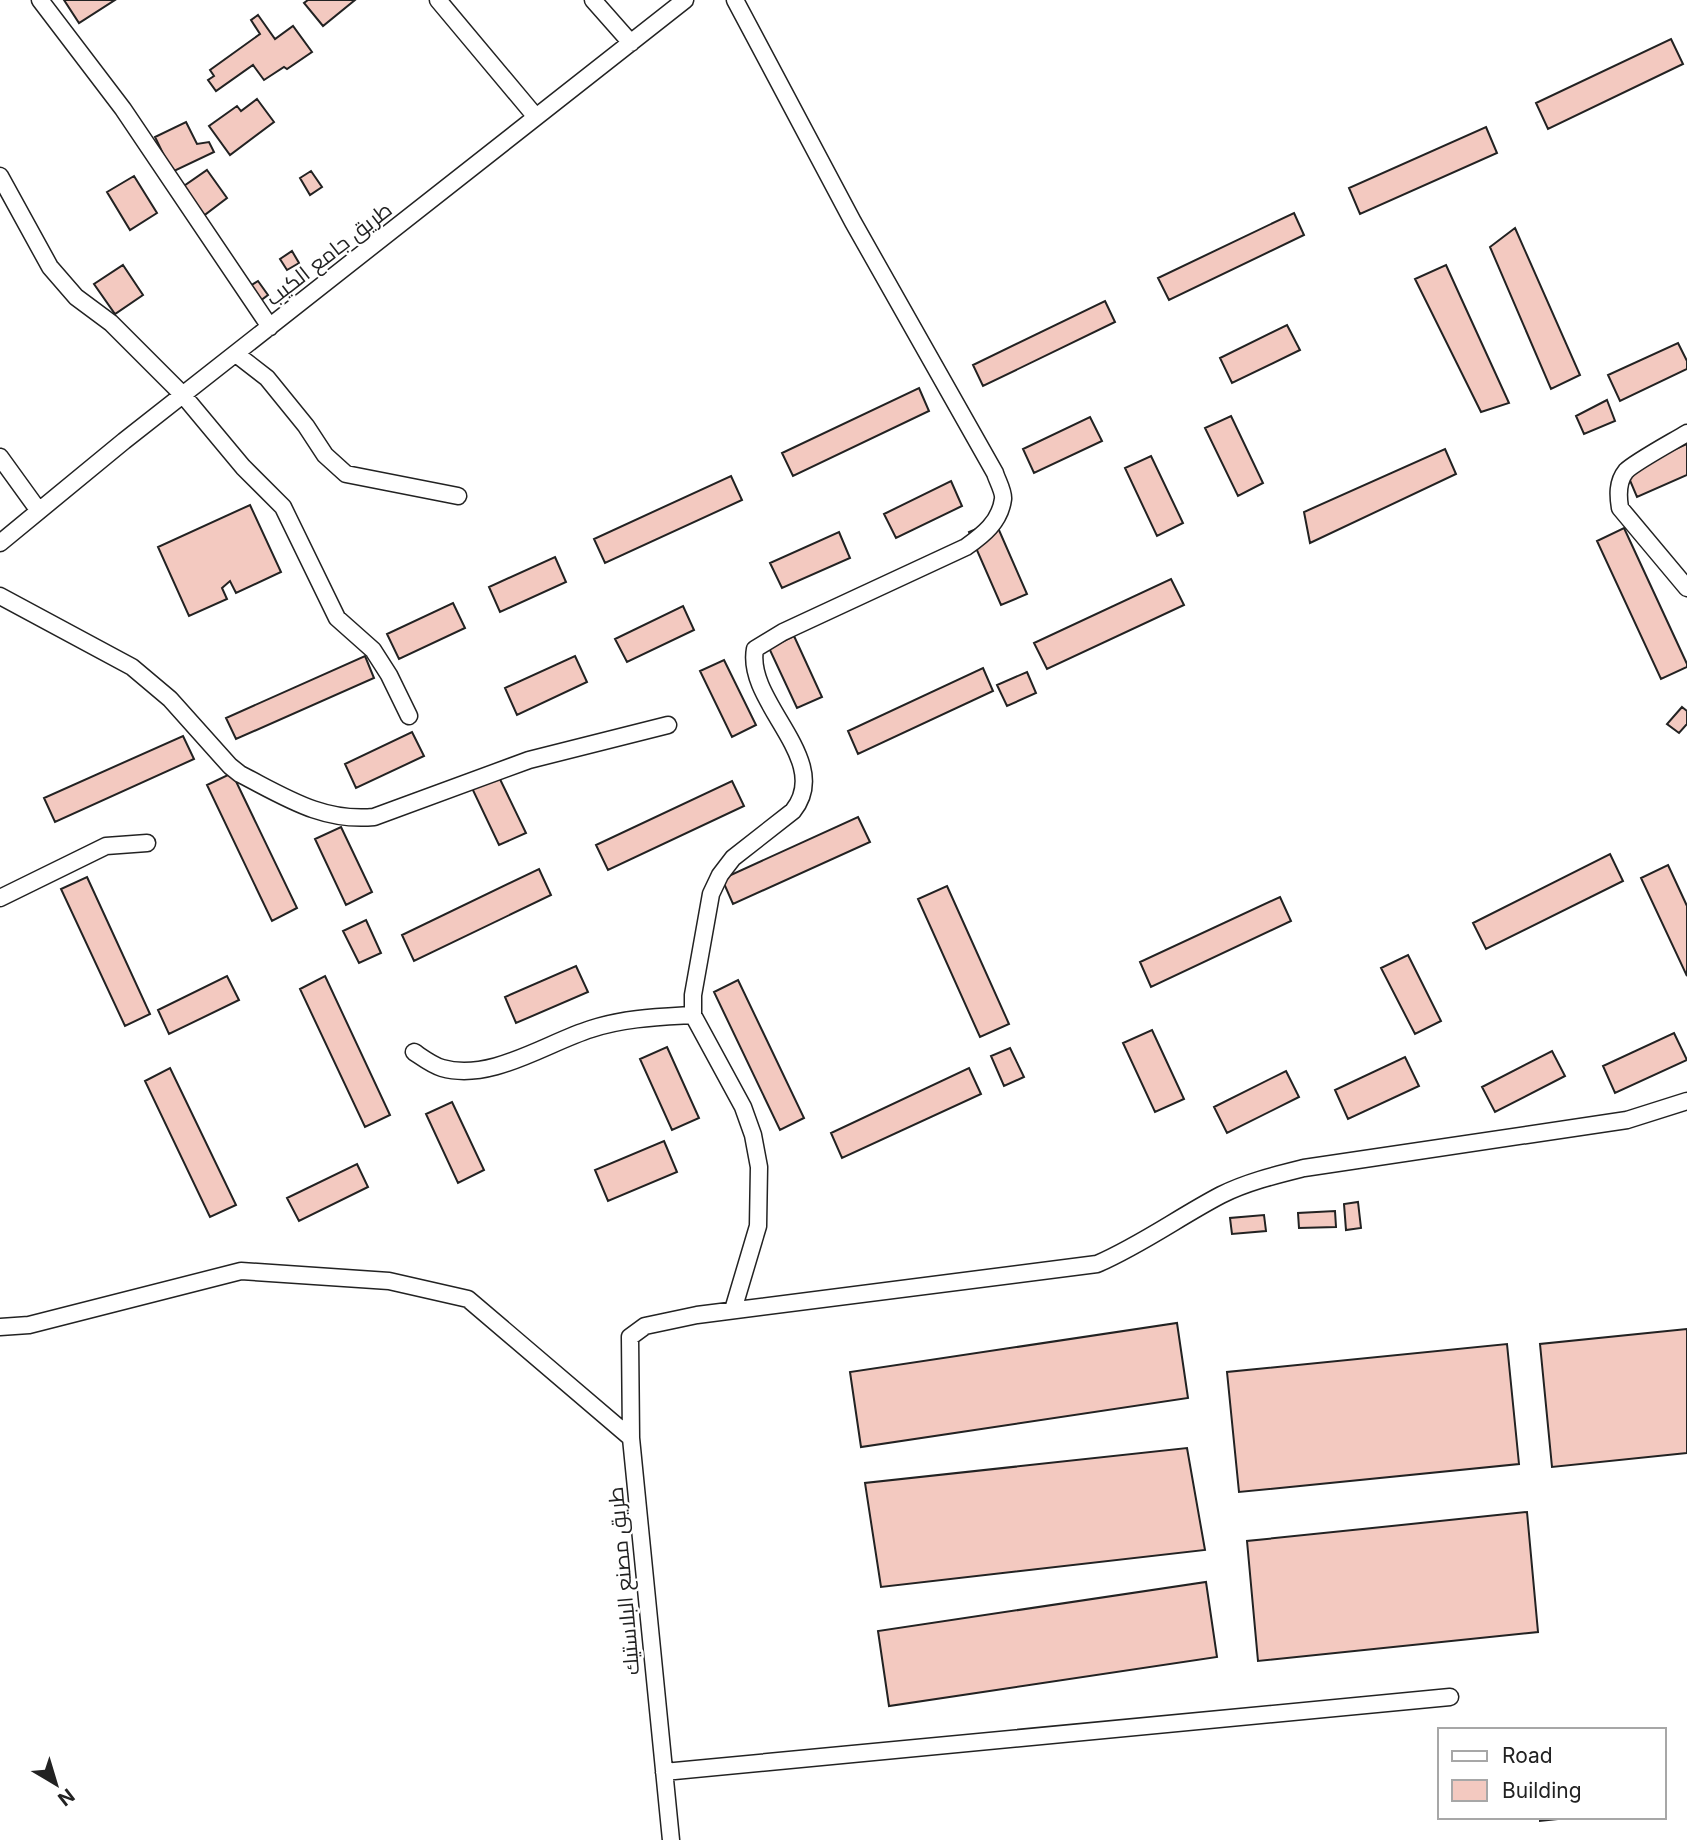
<svg xmlns="http://www.w3.org/2000/svg" width="1687" height="1840" font-family="Inter,Cairo,sans-serif">
  <style>
    .building { fill: #f3c9c0; stroke: #222; stroke-width: 2 }
    .lines { fill: none; stroke-linecap: round; stroke-linejoin: round }
    .minor-casing { stroke: #222; stroke-width: 19 }
    .minor { stroke: #fff; stroke-width: 16 }
    .labels { text-anchor: middle; stroke-width: 5; stroke-linejoin: round; paint-order: stroke }
    .street-label { font-size: 21px; fill: #222; stroke: #fff }
  </style>
  <rect width="100%" height="100%" fill="#fff"/>
  <path class="building" d="M64,0H115L79,23Z
    M308,0H355L323,26L304,3Z
    M258,15L275,39L293,26L312,52L287,69L284,67L264,80L253,65L216,91L208,80L214,76L210,70L260,34L251,20Z
    M1671,39L1683,64L1548,129L1536,103Z
    M257,99L274,122L230,155L209,126L237,106L241,111Z
    M186,122L197,144L209,142L214,152L172,172L155,137Z
    M1486,127L1497,153L1360,214L1349,188Z
    M207,170L227,198L202,217L181,188Z
    M311,171L322,187L310,195L300,178Z
    M134,176L157,213L130,230L107,192Z
    M1294,213L1304,235L1169,300L1158,278Z
    M1515,228L1580,375L1551,389L1490,247Z
    M292,251L299,263L287,270L280,259Z
    M123,265L143,295L115,314L94,284Z
    M1446,265L1461,298L1509,403L1481,412L1415,279Z
    M258,281L268,295L260,301L250,286Z
    M1105,301L1115,322L983,386L973,365Z
    M1287,325L1300,350L1232,383L1220,358Z
    M1678,343L1687,361V369L1620,401L1608,375Z
    M919,388L929,411L793,476L782,453Z
    M1607,400L1615,421L1584,434L1576,416Z
    M1231,416L1263,483L1238,496L1205,428Z
    M1090,417L1102,441L1034,473L1023,449Z
    M1687,444V475L1637,497L1626,471Z
    M1445,449L1456,474L1310,543L1304,512Z
    M1151,456L1183,523L1157,536L1125,468Z
    M731,476L742,500L605,563L594,539Z
    M951,481L962,506L896,538L884,514Z
    M250,505L281,572L236,593L230,581L222,588L227,599L189,616L158,547Z
    M995,521L1027,594L1001,605L969,532Z
    M1624,528L1687,664V667L1661,679L1597,541Z
    M839,532L850,558L782,588L770,563Z
    M555,557L566,582L500,612L489,587Z
    M1171,579L1184,605L1047,669L1034,643Z
    M453,603L465,628L399,659L387,634Z
    M683,606L694,630L627,662L615,639Z
    M794,636L822,697L797,708L769,648Z
    M365,656L374,678L236,739L226,718Z
    M575,656L587,682L517,715L505,688Z
    M724,660L756,725L732,737L700,671Z
    M983,668L993,691L858,754L848,731Z
    M1027,672L1036,693L1007,706L997,685Z
    M1682,707L1687,711V724L1679,733L1667,724Z
    M412,732L424,756L356,788L345,764Z
    M183,736L194,759L55,822L44,798Z
    M232,773L297,908L272,921L207,785Z
    M497,773L526,833L499,845L471,786Z
    M732,781L744,806L608,870L596,845Z
    M858,817L870,842L733,904L722,879Z
    M341,827L372,892L346,905L315,839Z
    M1610,854L1623,881L1486,949L1473,923Z
    M1668,865L1687,906V976L1641,878Z
    M539,869L551,895L414,961L402,935Z
    M87,877L150,1014L125,1026L61,889Z
    M947,886L1009,1024L980,1037L918,899Z
    M1280,897L1291,921L1151,987L1140,962Z
    M366,920L381,953L359,963L343,931Z
    M1408,955L1441,1021L1415,1034L1381,968Z
    M576,966L588,992L516,1023L505,997Z
    M227,976L239,1000L169,1034L158,1010Z
    M325,976L390,1115L365,1127L300,989Z
    M738,980L804,1118L780,1130L714,992Z
    M1152,1030L1184,1099L1155,1112L1123,1043Z
    M1674,1033L1687,1060L1615,1093L1603,1066Z
    M667,1047L699,1118L672,1130L640,1059Z
    M1010,1048L1024,1077L1004,1086L991,1056Z
    M1552,1051L1565,1076L1495,1112L1482,1087Z
    M1405,1057L1419,1086L1348,1119L1335,1090Z
    M170,1068L236,1205L210,1217L145,1081Z
    M969,1068L981,1094L842,1158L831,1133Z
    M1286,1071L1299,1097L1227,1133L1214,1107Z
    M452,1102L484,1170L458,1183L426,1114Z
    M664,1141L677,1172L608,1201L595,1170Z
    M357,1164L368,1187L299,1221L287,1198Z
    M1358,1202L1361,1228L1346,1230L1344,1204Z
    M1335,1211L1336,1227L1299,1228L1298,1213Z
    M1264,1215L1266,1231L1232,1234L1230,1218Z
    M1177,1323L1188,1398L861,1447L850,1372Z
    M1687,1329V1453L1552,1467L1540,1344Z
    M1507,1344L1519,1464L1239,1492L1227,1372Z
    M1187,1448L1205,1550L881,1587L865,1483Z
    M1527,1512L1538,1632L1258,1661L1247,1541Z
    M1206,1582L1217,1657L889,1706L878,1631Z
    M1540,1817H1577L1540,1821Z"/>
  <g class="lines">
    <g class="minor-casing">
      <path id="minor" d="M40,0L123,109L270,327
        M438,0L536,117
        M593,0L631,43
        M0,176L50,267L76,297L111,323L183,395L243,467L283,507L337,618L373,650L389,675L409,716
        M236,354L267,378L306,426L325,455L346,474L458,496
        M1687,433C1674,441 1635,462 1626,471C1617,482 1618,496 1620,508L1687,588
        M0,457L39,511
        M0,543L124,441L685,0
        M0,596L132,667L170,699L230,766L240,774C285,797 322,822 374,817L529,760L668,725
        M0,898L106,846L147,843
        M414,1052C423,1058 432,1065 442,1068C491,1082 546,1043 591,1029C624,1018 659,1017 693,1015
        M733,1310L758,1226L759,1167L753,1135L743,1107L693,1015V995L711,894L720,875L733,858L793,811C834,760 745,703 755,649L783,632L966,547C983,535 1000,522 1003,499C1004,492 997,480 995,473L853,222L735,0
        M0,1327L29,1325L241,1271L389,1281L468,1299L631,1438
        M664,1772L1450,1697
        M671,1840L631,1438L630,1337L645,1326L697,1315L1097,1264C1141,1245 1179,1217 1221,1195C1247,1182 1276,1175 1304,1168L1627,1120L1687,1101"/>
    </g>
    <use href="#minor" class="minor"/>
  </g>
  <g class="labels">
    <g class="street-label">
      <text transform="translate(329 254) rotate(-38)" y="7">طريق جامع الكيب</text>
      <text transform="translate(624 1581) rotate(-95)" y="7">طريق مصنع البلاستيك</text>
    </g>
  </g>
  <rect x="1438" y="1728" width="228" height="91" fill="#ffffff" stroke="#a7a7a7" stroke-width="2"/>
  <rect x="1452" y="1751" width="35" height="10" fill="#ffffff" stroke="#a7a7a7" stroke-width="2"/>
  <text x="1502" y="1763" font-size="21" fill="#222222">Road</text>
  <rect x="1452" y="1780" width="35" height="21" fill="#f3c9c0" stroke="#a7a7a7" stroke-width="2"/>
  <text x="1502" y="1798" font-size="21" fill="#222222">Building</text>
  <g transform="translate(56 1784) rotate(142)" stroke="#ffffff" stroke-width="5" paint-order="stroke">
  <path d="M0-5L12 26L0 18L-12 26Z" fill="#222222"/>
  <text y="-10" font-size="19" font-weight="bold" text-anchor="middle" fill="#222222">N</text>
  </g>
</svg>
